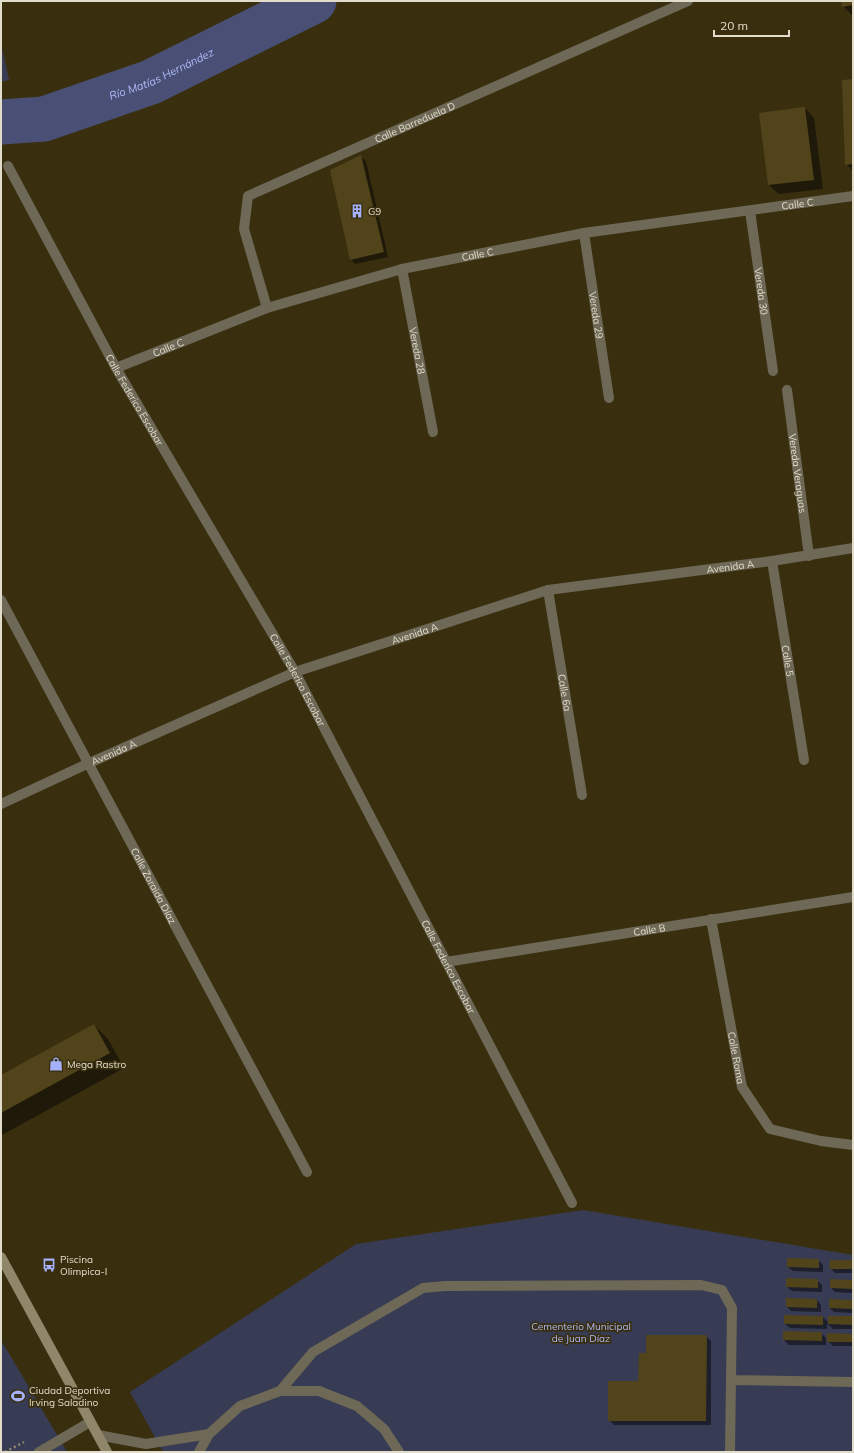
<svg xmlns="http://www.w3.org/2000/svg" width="854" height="1453" font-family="Mulish,sans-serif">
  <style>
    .green { fill: #373b53 }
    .shadow { fill: #0007 }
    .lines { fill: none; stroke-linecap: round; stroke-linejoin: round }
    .river { stroke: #4a5075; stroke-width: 45 }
    .building { fill: #51441a }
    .path { stroke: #958d75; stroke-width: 2.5; stroke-dasharray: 2 3; stroke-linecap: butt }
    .service { stroke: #6e6856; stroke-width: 10 }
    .minor { stroke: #6e6856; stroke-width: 10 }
    .tertiary { stroke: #6e6856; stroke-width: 10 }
    .secondary { stroke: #90876b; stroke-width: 10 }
    .labels { text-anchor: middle; stroke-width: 3.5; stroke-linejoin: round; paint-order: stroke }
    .street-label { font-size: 10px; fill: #e2dcca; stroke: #392f0f }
    .poi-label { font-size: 10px; fill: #e2dcca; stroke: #392f0f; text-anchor: start }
    .park-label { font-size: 10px; fill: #aeb9f9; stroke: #392f0f }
    .water-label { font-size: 11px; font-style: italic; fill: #aeb9f9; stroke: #392f0f }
  </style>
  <rect width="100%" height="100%" fill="#392f0f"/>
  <path class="green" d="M1,43L9,80L1,82Z
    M583,1210L853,1255V1452H163L130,1392L356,1244Z
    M1,1340L67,1452H1Z"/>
  <path class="shadow" d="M842,1H853V16L843,6Z
    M853,80V171L846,164Z
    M805,108L814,118L823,189L779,194L769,185Z
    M361,157L366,161L388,257L355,264L351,260Z
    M94,1025L108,1039L124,1068L2,1135L1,1076Z
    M818,1260L823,1265V1272L793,1271L788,1267Z
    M853,1261V1273H835L830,1268Z
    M817,1280L822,1285V1292L792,1291L787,1287Z
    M853,1281V1293L835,1292L831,1288Z
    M817,1300L821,1305V1312L791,1311L787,1307Z
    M853,1301V1313L834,1312L830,1308Z
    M823,1317L829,1323L853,1318V1329H833L827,1323V1329L790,1328L785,1324Z
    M821,1333L826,1338V1345H789L784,1340Z
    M853,1335V1346H833L828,1341Z
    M706,1336L711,1341V1425H614L609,1420L639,1382Z"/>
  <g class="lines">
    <path class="river" id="s1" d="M1,122L44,119L151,82L314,1"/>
  </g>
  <path class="building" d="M841,1H853V5L842,7Z
    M853,79V164L845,165L842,80Z
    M805,107L814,180L768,185L759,113Z
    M361,155L384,252L350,260L330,170Z
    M94,1024L110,1053L1,1113V1075Z
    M787,1258L819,1259V1268L787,1267Z
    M830,1260H853V1269H829Z
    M786,1278L818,1279V1288L786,1287Z
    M830,1279L853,1280V1289L830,1288Z
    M786,1298L817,1299V1308L786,1307Z
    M829,1299L853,1300V1309L829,1308Z
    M784,1315L823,1316V1325L784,1324Z
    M828,1316H853V1325L828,1324Z
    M783,1331L822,1332V1341L783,1340Z
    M827,1333L853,1334V1342H827Z
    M646,1335H707L706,1421H608V1381H638L639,1353H646Z"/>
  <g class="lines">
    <path class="path" d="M5,1452L24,1442"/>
    <path class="service" d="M731,1380L853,1382
      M280,1391L313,1352L423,1288L445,1286L701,1285L722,1290L732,1308L730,1452
      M98,1435L146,1444L209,1434
      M199,1452L209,1434L240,1406L280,1391H319L357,1406L384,1429L399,1452"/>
    <g class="minor">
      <path id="s2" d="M8,166L116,368L295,672L572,1203"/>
      <path id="s3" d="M750,211L773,371"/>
      <path id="s4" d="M584,233L609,398"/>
      <path id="s5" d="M402,269L433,432"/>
      <path id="s6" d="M267,308L244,229L248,196L688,1"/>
      <path id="s7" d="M116,368L267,308L402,269L584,233L853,196"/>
      <path id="s8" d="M787,390L809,556"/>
      <path id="s9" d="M772,561L804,760"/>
      <path id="s10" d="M548,590L582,795"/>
      <path id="s11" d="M1,600L307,1172"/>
      <path id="s12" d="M711,919L742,1087L770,1129L821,1141L853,1145"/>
      <path id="s13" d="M446,962L853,897"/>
      <path d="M39,1452L90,1422"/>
    </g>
    <path class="tertiary" id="s14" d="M1,804L87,764L295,672L548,590L772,561L853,548"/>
    <path class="secondary" d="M1,1257L107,1452"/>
  </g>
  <defs>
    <g id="building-bare" transform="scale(1.08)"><path d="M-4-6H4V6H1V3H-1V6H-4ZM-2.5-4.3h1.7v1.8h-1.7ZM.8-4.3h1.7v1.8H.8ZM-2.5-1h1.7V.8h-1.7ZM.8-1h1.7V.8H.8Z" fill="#a5b1fc" stroke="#392f0f" stroke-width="2.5" paint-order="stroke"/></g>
    <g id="shop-bare" transform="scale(1.08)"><path d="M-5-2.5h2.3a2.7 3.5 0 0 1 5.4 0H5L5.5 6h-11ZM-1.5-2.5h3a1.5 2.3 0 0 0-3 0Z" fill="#a5b1fc" stroke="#392f0f" stroke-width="2.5" paint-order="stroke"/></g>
    <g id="bus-bare" transform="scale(1.08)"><path d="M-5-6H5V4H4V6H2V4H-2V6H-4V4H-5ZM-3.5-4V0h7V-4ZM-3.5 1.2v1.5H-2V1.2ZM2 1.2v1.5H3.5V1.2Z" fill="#a5b1fc" stroke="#392f0f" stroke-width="2.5" paint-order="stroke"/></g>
    <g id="stadium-bare" transform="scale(1.08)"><path d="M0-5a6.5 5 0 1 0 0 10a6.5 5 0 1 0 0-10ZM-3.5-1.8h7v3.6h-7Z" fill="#a5b1fc" stroke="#392f0f" stroke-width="2.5" paint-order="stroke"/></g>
  </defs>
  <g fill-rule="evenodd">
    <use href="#building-bare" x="357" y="211"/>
    <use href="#shop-bare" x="56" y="1064"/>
    <use href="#bus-bare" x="49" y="1265"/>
    <use href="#stadium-bare" x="18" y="1396"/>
  </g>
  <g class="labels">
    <g class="street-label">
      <text dy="4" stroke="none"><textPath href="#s6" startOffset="298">Calle Barreduela D</textPath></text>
      <text dy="4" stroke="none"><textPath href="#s7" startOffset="704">Calle C</textPath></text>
      <text dy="4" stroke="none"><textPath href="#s7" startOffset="380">Calle C</textPath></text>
      <text dy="4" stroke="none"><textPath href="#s3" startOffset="81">Vereda 30</textPath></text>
      <text dy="4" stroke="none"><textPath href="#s4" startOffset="83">Vereda 29</textPath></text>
      <text dy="4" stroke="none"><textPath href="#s7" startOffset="56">Calle C</textPath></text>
      <text dy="4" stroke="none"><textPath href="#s5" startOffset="83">Vereda 28</textPath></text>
      <text dy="4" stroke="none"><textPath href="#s2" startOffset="266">Calle Federico Escobar</textPath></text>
      <text dy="4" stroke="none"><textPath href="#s8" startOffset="84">Vereda Veraguas</textPath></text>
      <text dy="4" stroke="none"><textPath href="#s14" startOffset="772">Avenida A</textPath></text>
      <text dy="4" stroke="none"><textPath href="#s14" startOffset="448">Avenida A</textPath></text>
      <text dy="4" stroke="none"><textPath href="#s9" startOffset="101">Calle 5</textPath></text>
      <text dy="4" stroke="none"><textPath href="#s2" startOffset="590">Calle Federico Escobar</textPath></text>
      <text dy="4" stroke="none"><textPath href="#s10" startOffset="104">Calle 6a</textPath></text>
      <text dy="4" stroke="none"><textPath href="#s14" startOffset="124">Avenida A</textPath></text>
      <text dy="4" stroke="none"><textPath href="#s11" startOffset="324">Calle Zoraida Díaz</textPath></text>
      <text dy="4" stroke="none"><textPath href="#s13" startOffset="206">Calle B</textPath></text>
      <text dy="4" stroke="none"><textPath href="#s2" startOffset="914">Calle Federico Escobar</textPath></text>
      <text dy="4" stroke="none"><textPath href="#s12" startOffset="141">Calle Roma</textPath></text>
    </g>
    <g class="poi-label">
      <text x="368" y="215">G9</text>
      <text x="67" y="1068">Mega Rastro</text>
      <text x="60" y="1263">Piscina<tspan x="60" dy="12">Olimpica-I</tspan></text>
      <text x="29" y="1394">Ciudad Deportiva<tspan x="29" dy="12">Irving Saladino</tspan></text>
    </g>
    <g class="park-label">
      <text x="581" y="1330">Cementerio Municipal<tspan x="581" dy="12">de Juan Díaz</tspan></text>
    </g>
    <g class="water-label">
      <text dy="4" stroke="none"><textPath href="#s1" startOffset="169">Río Matías Hernández</textPath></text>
    </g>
  </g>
  <rect width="854" height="1453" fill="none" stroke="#e2dcca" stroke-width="4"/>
  <path d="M714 30v6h75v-6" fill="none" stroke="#e2dcca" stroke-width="2"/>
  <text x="720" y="30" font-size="12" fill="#e2dcca" stroke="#392f0f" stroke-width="3" paint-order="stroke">20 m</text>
</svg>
